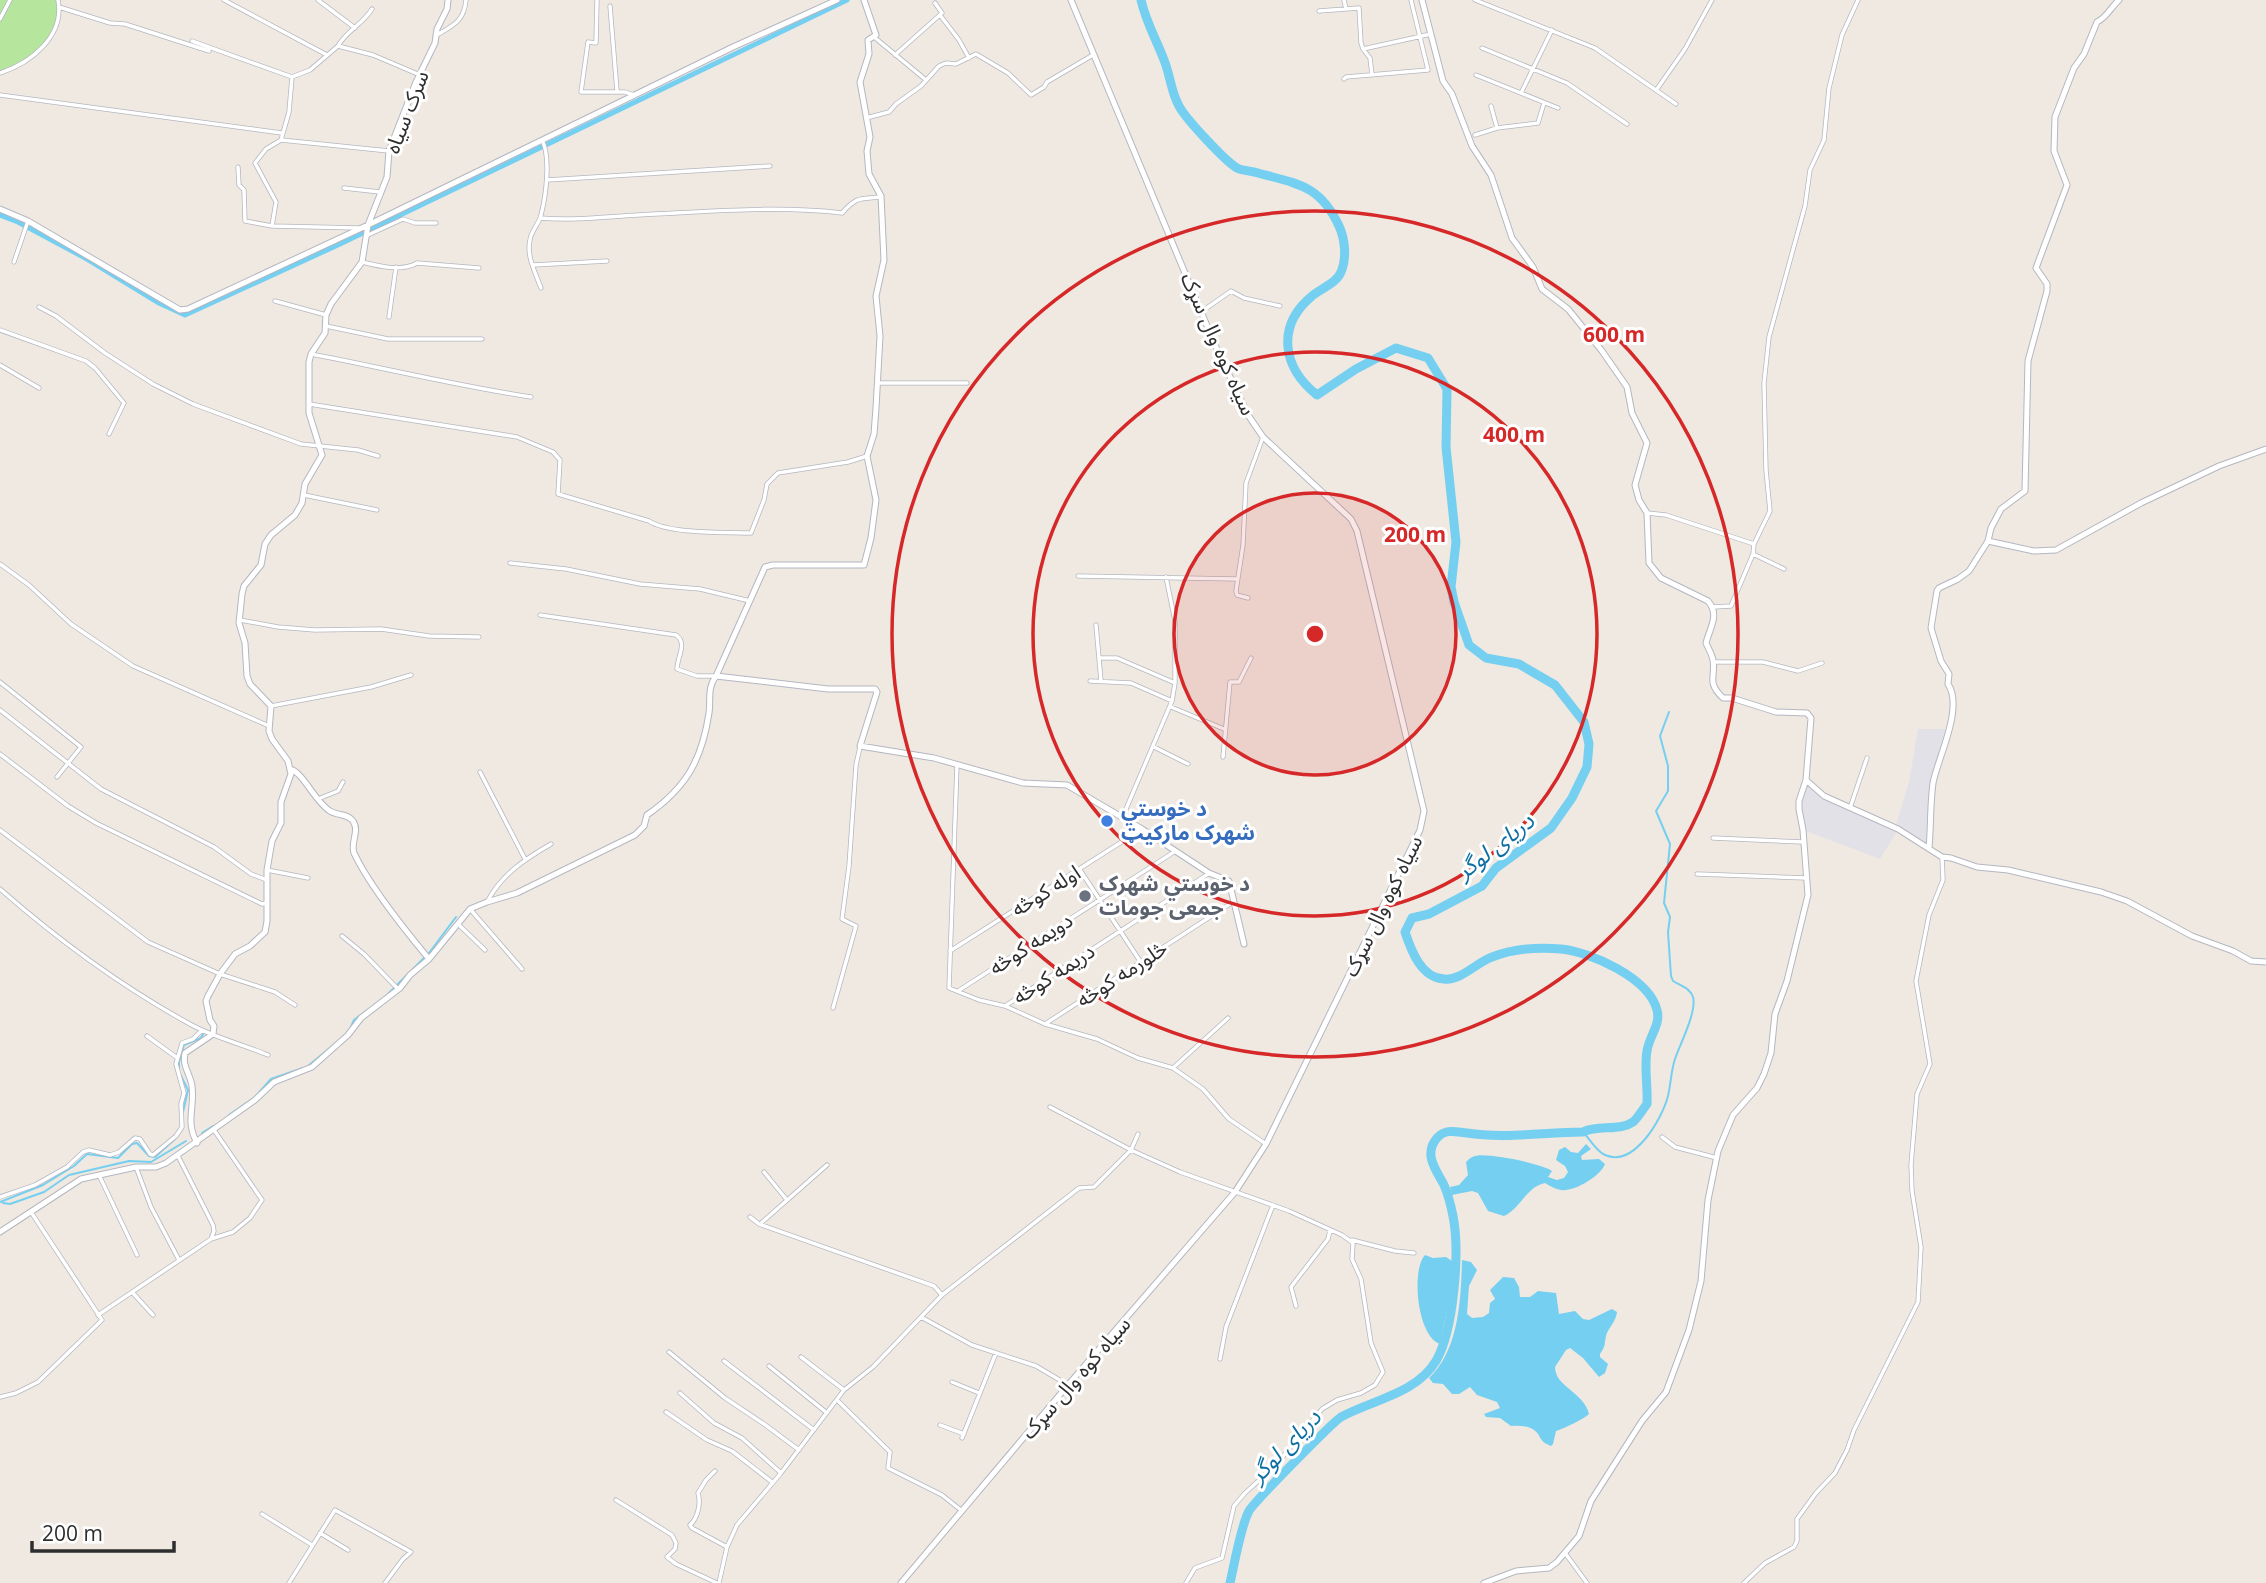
<svg xmlns="http://www.w3.org/2000/svg" width="2266" height="1583" font-family="'Open Sans','Noto Sans Arabic',sans-serif">
  <style>
    .industrial { fill: #e3e1e8 }
    .green { fill: #b6e59e }
    .water { fill: #75cff0 }
    .lines { fill: none; stroke-linecap: round; stroke-linejoin: round }
    .stream { stroke: #75cff0; stroke-width: 2 }
    .canal { stroke: #75cff0; stroke-width: 5 }
    .river { stroke: #75cff0; stroke-width: 9 }
    .street-casing { stroke: #b4b7c1; stroke-width: 5 }
    .secondary-casing { stroke: #b4b7c1; stroke-width: 7 }
    .street { stroke: #fff; stroke-width: 3.5 }
    .secondary { stroke: #fff; stroke-width: 5 }
    .ring { fill: none; stroke: #d62828; stroke-width: 3.5 }
    .shop-dot { fill: #3f7fe0; stroke: #fff; stroke-width: 2.5 }
    .worship-dot { fill: #6b7280; stroke: #fff; stroke-width: 2.5 }
    .labels { text-anchor: middle; stroke-width: 6; stroke-linejoin: round; paint-order: stroke }
    .street-label { font-size: 21px; fill: #2e2e2e; stroke: #fff }
    .shop-label { font-size: 21px; font-weight: bold; fill: #366cbe; stroke: #fff; text-anchor: start }
    .worship-label { font-size: 21px; font-weight: bold; fill: #5b616d; stroke: #fff; text-anchor: start }
    .water-label { font-size: 23px; font-style: italic; fill: #0d6fa3; stroke: #fff }
    .centre { fill: #d62828; stroke: #fff; stroke-width: 3.5 }
    .ring-label { font-size: 21px; text-anchor: middle; font-weight: bold; fill: #d62828; stroke: #fff; stroke-width: 6; stroke-linejoin: round; paint-order: stroke }
  </style>
  <rect width="100%" height="100%" fill="#efe9e1"/>
  <path class="industrial" d="M1918,729H1949L1933,783L1929,848L1898,830L1880,859L1803,830L1799,809L1806,780L1824,796L1895,828L1909,782Z"/>
  <path class="green" d="M0,0H58C66,41 29,58 0,73Z"/>
  <path class="water" d="M1586,1144L1591,1149L1581,1156L1582,1160L1599,1159L1605,1164C1601,1176 1574,1192 1561,1190C1555,1189 1550,1186 1545,1183C1526,1187 1521,1208 1504,1216L1488,1211L1478,1193L1472,1191L1452,1195L1450,1187L1459,1185L1468,1175L1466,1162C1469,1159 1471,1157 1475,1156C1486,1152 1544,1164 1552,1171L1548,1177L1557,1180L1564,1178L1568,1172L1565,1166L1556,1160L1559,1150L1565,1147L1571,1152L1578,1153Z
    M1425,1255L1433,1258L1446,1257L1452,1261L1451,1291L1440,1344C1417,1336 1411,1270 1425,1255Z
    M1462,1260L1471,1262L1477,1270L1469,1286L1467,1314L1472,1318L1483,1317L1489,1313L1490,1303L1495,1299L1490,1290L1503,1277L1514,1278L1519,1287L1520,1297H1530L1538,1291L1556,1293L1559,1314L1575,1311L1583,1319L1589,1320L1612,1309L1617,1312C1616,1322 1608,1328 1606,1336C1604,1345 1606,1345 1600,1354V1357L1608,1364L1605,1373L1599,1377L1583,1358L1570,1348L1566,1350L1555,1367C1555,1387 1584,1392 1589,1414C1584,1419 1563,1429 1556,1431L1553,1444L1551,1446C1538,1441 1542,1436 1534,1430C1530,1426 1517,1425 1511,1426L1500,1418L1486,1417L1484,1414L1500,1408L1497,1402L1477,1395L1470,1387L1459,1394H1452L1443,1384L1433,1383L1429,1378C1459,1350 1461,1299 1462,1260Z"/>
  <g class="lines">
    <path class="stream" d="M385,997L429,953L456,917
      M350,1029L354,1020L369,1009
      M308,1066L336,1043
      M179,1068V1062L184,1045L201,1038L203,1034
      M180,1074L188,1090L183,1112
      M229,1115L255,1097L271,1079L303,1068
      M1583,1132C1590,1139 1596,1151 1605,1155C1634,1168 1662,1119 1668,1096C1671,1083 1671,1071 1675,1059C1680,1044 1697,1012 1693,997C1690,988 1681,986 1673,981L1671,976L1668,932L1670,917L1664,903L1670,844L1656,811L1668,791V766L1660,736L1669,712
      M202,1133L213,1126
      M0,1202L43,1185L74,1166L87,1154L118,1158L132,1144L137,1143L149,1156L155,1157L175,1139
      M3,1203L10,1204L44,1192L69,1175L129,1161L151,1162L186,1141"/>
    <path class="canal" d="M0,215L18,222L87,259L159,303L185,315L340,244L847,0"/>
    <path class="river" d="M1141,0C1146,22 1156,39 1164,60C1170,74 1171,92 1179,106C1185,118 1225,161 1237,168C1243,171 1252,171 1258,173C1298,184 1320,185 1339,226C1345,239 1347,258 1341,272C1336,284 1321,288 1312,296C1276,326 1282,367 1317,395L1356,369L1396,348L1428,358L1447,389L1446,447L1456,542L1451,587L1454,602L1469,645L1486,658L1519,664L1555,685L1584,722L1589,744L1587,767L1572,798L1551,828L1496,868L1482,886L1429,914L1412,918L1405,932C1411,950 1421,978 1444,979C1461,981 1477,962 1492,957C1513,949 1539,947 1561,949C1591,952 1649,978 1657,1010C1661,1025 1649,1036 1647,1051C1644,1068 1648,1086 1647,1104C1643,1109 1638,1118 1633,1122C1618,1132 1598,1124 1583,1132C1545,1132 1505,1139 1467,1133C1456,1132 1446,1128 1437,1138C1423,1154 1436,1170 1444,1185C1448,1194 1451,1206 1453,1216C1460,1251 1454,1330 1436,1361C1416,1394 1372,1400 1341,1417C1333,1422 1253,1503 1249,1511C1241,1525 1234,1566 1230,1583"/>
    <g class="street-casing">
      <path id="street" d="M224,0L327,55
        M318,0L355,28
        M597,0L596,43L588,42L581,92H625L634,95
        M1344,0L1346,9
        M1475,0L1595,48L1676,104
        M610,6L617,91
        M59,7L110,23L125,24L209,51
        M1319,11L1359,8L1361,43L1363,49L1370,58L1372,75
        M940,15L959,40L969,58
        M0,19L10,0
        M437,35C454,25 464,21 466,0
        M874,37L926,80
        M192,41L292,77L310,70L338,46L373,55L420,75
        M338,46C346,31 363,24 372,9
        M1482,48L1567,83L1627,124
        M1363,49L1431,34
        M895,55L942,13L935,3
        M0,73C31,63 65,36 58,0
        M1476,75L1558,108
        M292,77L289,112L281,140L389,151
        M1344,79L1346,77L1428,70L1411,0
        M1657,89L1685,49L1712,0
        M1521,93L1552,30
        M0,95L282,133
        M1491,106L1497,128
        M866,118L889,112L896,104L921,86L939,66L946,63L956,64L976,54L1008,73L1031,95L1044,87L1047,82L1093,55
        M1475,135L1497,128L1538,123L1544,103
        M238,167L239,185L244,190L245,221L272,226L359,228
        M547,180L770,166
        M344,188L380,192
        M540,218C573,221 605,217 638,215C705,212 774,205 842,213C857,196 860,199 881,197
        M272,226L276,202L255,163L266,149L281,140
        M368,235L403,219L415,223H436
        M14,262L28,221
        M362,262C378,266 402,272 417,263L479,268
        M533,265L607,261
        M541,288C536,274 526,256 530,240C531,231 539,224 541,215C546,196 551,157 542,140
        M275,301L326,315
        M39,307L56,316L105,353L153,384L193,404L301,444L358,450L378,456
        M1201,312L1231,291L1244,298L1280,306
        M389,317L396,267
        M326,326L388,339H482
        M0,330L86,361L95,368L124,403L109,434
        M311,354C385,368 457,386 531,397
        M0,365L39,388
        M878,383H967
        M309,404L517,437L553,452L560,460L558,494L649,521C668,534 726,532 751,533L764,500L767,484L778,473L848,462L867,456
        M304,495L377,510
        M1647,513L1666,515L1754,544
        M1753,554L1784,569
        M510,563L566,569L640,584L700,589L750,601
        M0,564L29,585L71,624L133,666L269,726
        M1078,576L1237,579
        M1248,598L1237,595L1236,591L1243,545L1246,483L1263,437
        M1713,607L1731,606L1753,554L1754,544L1770,511L1766,470L1764,383L1769,337L1805,206L1810,170L1824,140L1829,88L1842,35L1858,0
        M540,615L676,635C688,643 677,657 677,669L697,676H714
        M240,620L278,627L315,630L381,629L429,636L479,637
        M1096,625L1101,681
        M1100,658H1117L1175,683
        M1714,662H1763L1798,671L1822,663
        M1090,681L1131,683L1172,701
        M0,682L81,747L57,777
        M271,706L371,687L411,675
        M1171,707L1224,729
        M0,710L101,789L214,847L251,874L267,880
        M1154,747L1188,764
        M0,754L68,806L96,823L262,904L267,903
        M1223,757L1230,682H1239L1251,658
        M957,765L949,988L979,1000L1005,1006L1045,1024L1097,1039L1138,1058L1173,1068L1203,1089L1229,1119L1266,1144
        M480,772L525,859
        M318,799L338,791L343,782
        M1850,808L1867,758
        M1123,816L1172,701L1175,683V621L1166,577
        M0,830L148,942L220,974L275,992L295,1005
        M1713,838L1803,842
        M267,870L308,878
        M1080,870L1140,961
        M1697,874L1806,878
        M0,889C57,939 121,986 188,1023C212,1037 242,1044 268,1055
        M487,902C502,874 525,859 551,844
        M470,909L522,969
        M458,924L485,950
        M342,936L364,954L398,989
        M950,951L1142,829
        M958,991L1174,852
        M1005,1006L1208,874
        M833,1008L856,926L842,919L849,866L856,765L860,747
        M1045,1024L1233,902
        M147,1036L176,1057
        M1173,1068L1228,1018
        M1050,1107L1131,1150L1180,1172L1289,1211L1342,1235
        M1662,1137L1675,1147L1717,1158
        M178,1156L213,1225L214,1231L211,1239
        M136,1167L151,1207L179,1260
        M764,1172L787,1200
        M99,1175L137,1255
        M0,1197L35,1185L67,1167L83,1152L89,1150L110,1155L119,1152L135,1138L140,1139L150,1154L153,1155L176,1136L182,1127L181,1104L184,1093L176,1064L182,1043L193,1039L202,1030
        M760,1224L827,1165
        M1352,1240L1395,1251L1414,1253
        M132,1292L153,1315
        M942,1295L1079,1188L1094,1187L1131,1150L1138,1134
        M1296,1306L1291,1287L1328,1239L1330,1230
        M98,1315L211,1239L233,1232L250,1218L262,1200L214,1130
        M921,1317L972,1345L1036,1366L1068,1385
        M669,1352L725,1398L764,1424L799,1450
        M801,1357L844,1390
        M1220,1359L1226,1327L1273,1205
        M724,1361L814,1430
        M769,1366L827,1413
        M952,1382L979,1393
        M680,1393L714,1423L742,1438L781,1473
        M0,1397L16,1393L38,1382L102,1320L31,1212
        M838,1401L890,1452L888,1468L942,1495L962,1511
        M666,1412L707,1440L732,1451L772,1482
        M940,1425L964,1434
        M962,1438L996,1353
        M715,1471L706,1480L698,1493C701,1503 698,1518 690,1525L692,1528L727,1547
        M616,1500L672,1535L676,1543L675,1549L667,1557L676,1564L717,1583
        M262,1514L312,1545
        M320,1533L348,1550
        M1565,1553L1587,1583
        M289,1583L335,1510L411,1552L403,1559L385,1583
        M719,1583L727,1547L737,1525L781,1473L844,1390L873,1367L942,1295L934,1286L759,1224L750,1217
        M1186,1583L1195,1568L1222,1558L1234,1506L1245,1493L1275,1466L1322,1409L1337,1400L1361,1393L1375,1385L1383,1372L1371,1343L1361,1279L1352,1259L1353,1243L1342,1235
        M1744,1583L1765,1563L1794,1547L1797,1541V1519L1816,1493L1835,1473L1847,1450L1854,1430L1918,1302L1921,1247L1912,1191L1911,1165L1917,1094L1930,1064L1916,981L1929,915L1943,880L1942,857"/>
    </g>
    <g class="secondary-casing">
      <path id="secondary" d="M1422,0L1443,81L1452,94L1472,146L1491,175L1512,238L1533,267L1542,289L1568,309L1602,351L1627,387L1632,413L1647,443L1635,485L1639,500L1647,513L1649,563L1661,578L1708,601C1720,615 1710,627 1706,643C1708,648 1712,654 1713,660C1716,677 1706,682 1723,698H1732L1776,712L1807,713L1811,718L1806,780L1799,801V809L1803,830L1808,895L1787,981L1775,1014L1771,1053L1764,1074L1757,1088L1733,1115L1718,1151L1708,1200L1701,1281L1689,1330L1666,1392L1642,1421L1591,1501L1579,1536L1557,1562L1549,1568L1516,1571L1484,1583
        M0,209L28,221L180,310L188,309L368,225L733,47L837,0
        M1988,541L2034,551L2056,550L2141,503L2219,466L2266,449
        M716,676L828,689H875L877,692L860,746L934,758L1023,783L1067,785L1142,829L1209,873L1229,881L1244,944
        M290,769C303,772 315,802 330,811C338,816 347,813 353,821C360,831 350,843 354,853C370,887 404,929 429,959
        M1806,780L1824,796L1898,829L1942,857L1951,858L1977,867L2008,870L2101,892L2127,901L2192,936L2233,951L2251,961L2266,962
        M1929,848C1931,827 1930,804 1933,783C1938,757 1964,708 1948,684L1949,674L1941,661L1931,628L1937,591L1939,588L1958,579L1969,571L1988,541L1991,528L2001,509L2025,491L2028,361L2047,291V284L2036,268L2067,185L2054,151L2055,117L2074,68L2084,54L2097,22C2106,18 2112,6 2119,0
        M197,1143C185,1121 195,1108 192,1086C190,1073 182,1067 185,1053L213,1034L214,1026L210,1020L206,1001L208,996L220,974L235,954L250,946L265,932L267,921V870L272,841L281,823V802L291,774L288,761L272,739L269,731L271,706L250,684L247,676L245,643L239,623L242,594L244,586L261,565L265,544L271,535L295,515L302,503L305,484L322,455L309,413V362L311,354L325,333L326,315L331,304L362,262L368,225L387,177L389,151L416,82L435,43L437,29L447,9L448,0
        M0,1232L81,1179L136,1167H156L166,1163L255,1100L274,1082L312,1067L348,1035L361,1018L400,988L410,975L429,959L470,909L487,902L517,893L635,835L644,826L647,815C686,788 702,760 709,713C711,699 707,688 716,676L765,567L773,565H864L871,538L876,500L867,456L874,434L876,408L880,336L876,296L884,260L881,196L869,174L867,151L870,137L860,82L869,54L868,40L876,35L864,0
        M901,1583L1068,1385L1235,1192L1266,1144L1420,830L1424,811L1357,531L1351,519L1263,437L1248,415L1215,345L1071,0"/>
    </g>
    <use href="#street" class="street"/>
    <use href="#secondary" class="secondary"/>
  </g>
  <circle cx="1315" cy="634" r="141" fill="#d62828" fill-opacity=".12"/>
  <g class="ring">
    <circle cx="1315" cy="634" r="141"/>
    <circle cx="1315" cy="634" r="282"/>
    <circle cx="1315" cy="634" r="423"/>
  </g>
  <circle class="shop-dot" cx="1107" cy="821" r="7"/>
  <circle class="worship-dot" cx="1085" cy="896" r="7"/>
  <g class="labels">
    <g class="street-label">
      <text transform="translate(407 112) rotate(-69)" y="7">سرک سیاه</text>
      <text transform="translate(1218 344) rotate(66)" y="7">سیاه کوه وال سړک</text>
      <text transform="translate(1046 891) rotate(-32)" y="7">اوله کوڅه</text>
      <text transform="translate(1383 906) rotate(-64)" y="7">سیاه کوه وال سړک</text>
      <text transform="translate(1031 944) rotate(-33)" y="7">دویمه کوڅه</text>
      <text transform="translate(1054 974) rotate(-33)" y="7">دریمه کوڅه</text>
      <text transform="translate(1122 974) rotate(-33)" y="7">څلورمه کوڅه</text>
      <text transform="translate(1076 1378) rotate(-49)" y="7">سیاه کوه وال سړک</text>
    </g>
    <g class="shop-label">
      <text x="1121" y="816">د خوستي<tspan x="1121" dy="24">شهرک مارکیټ</tspan></text>
    </g>
    <g class="worship-label">
      <text x="1099" y="891">د خوستي شهرک<tspan x="1099" dy="24">جمعی جومات</tspan></text>
    </g>
    <g class="water-label">
      <text transform="translate(1495 846) rotate(-38)" y="8">دریای لوگر</text>
      <text transform="translate(1285 1446) rotate(-46)" y="8">دریای لوگر</text>
    </g>
  </g>
  <circle cx="1315" cy="634" r="10" class="centre"/>
  <g class="ring-label">
    <text x="1614" y="342">600 m</text>
    <text x="1514" y="442">400 m</text>
    <text x="1415" y="542">200 m</text>
  </g>
  <path d="M32 1541v10h142v-10" fill="none" stroke="#2e2e2e" stroke-width="3.5"/>
  <text x="42" y="1541" font-size="21" fill="#2e2e2e" stroke="#ffffff" stroke-width="5" paint-order="stroke">200 m</text>
</svg>
